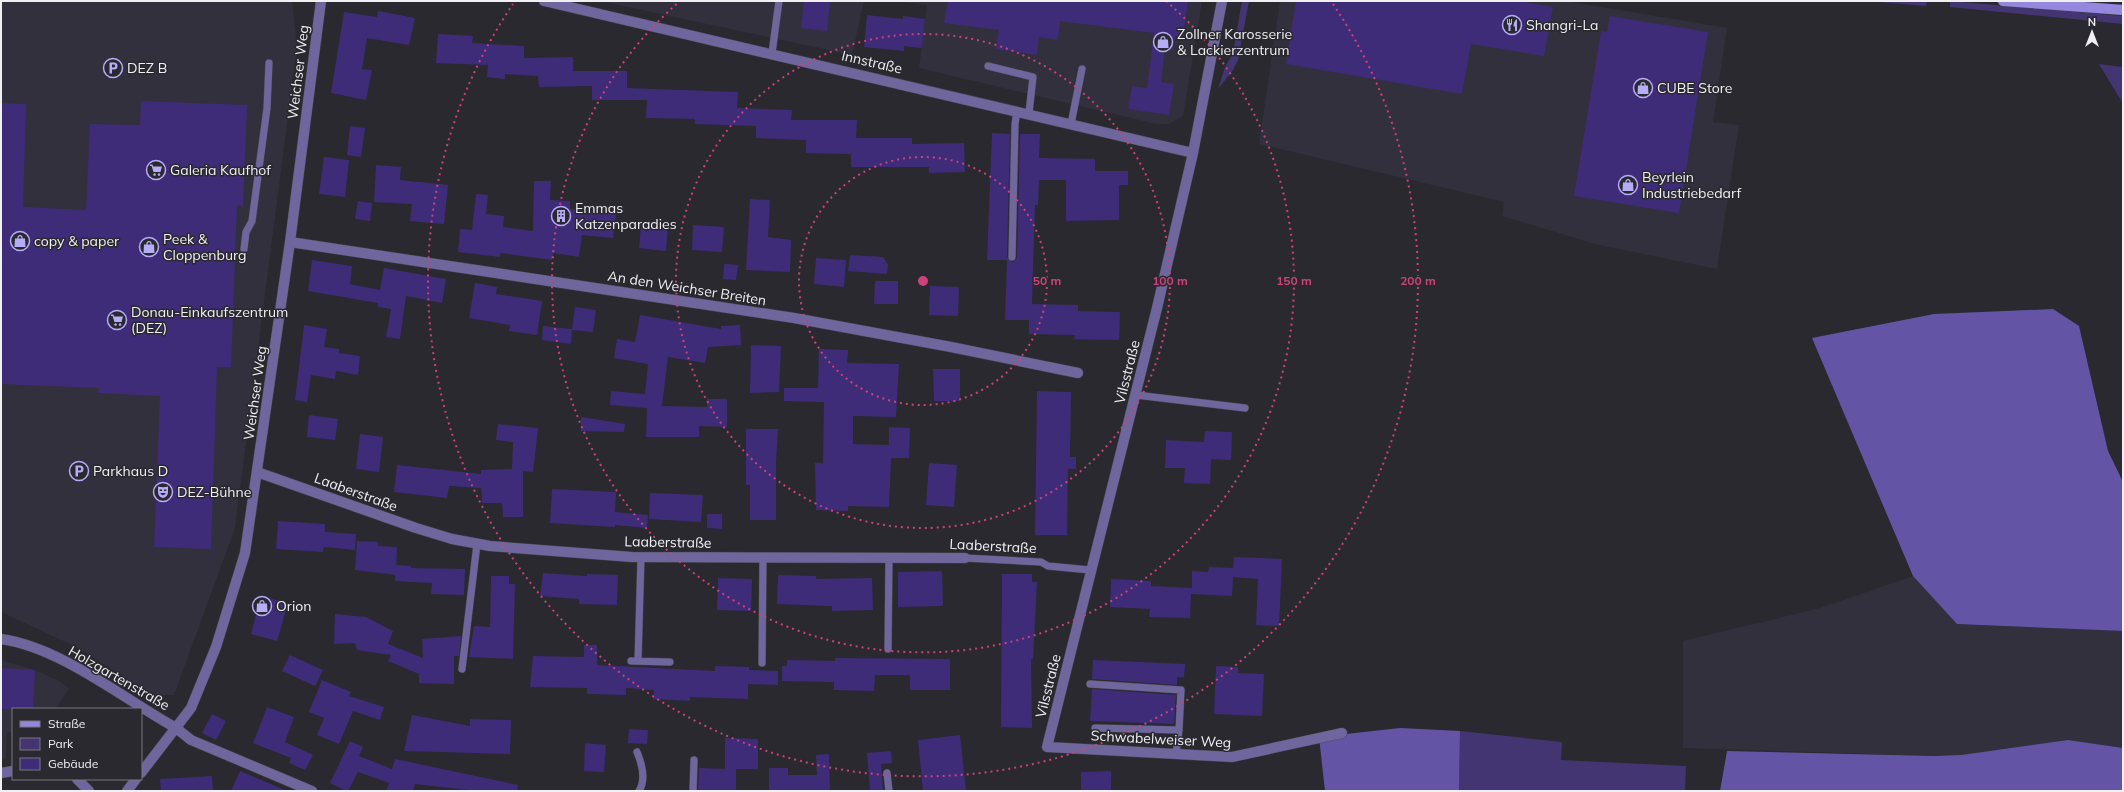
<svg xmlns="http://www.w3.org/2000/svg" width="2124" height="792" font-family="Mulish,sans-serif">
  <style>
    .built { fill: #31303c }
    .green { fill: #423572 }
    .forest { fill: #6454a5 }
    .building { fill: #3f2c78 }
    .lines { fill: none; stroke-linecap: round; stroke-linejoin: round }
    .service-casing { stroke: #45454b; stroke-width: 8 }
    .minor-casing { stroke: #45454b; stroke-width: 11 }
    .secondary-casing { stroke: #45454b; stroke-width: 11 }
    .service { stroke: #6e669c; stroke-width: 7 }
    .minor { stroke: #6e669c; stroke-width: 10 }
    .secondary { stroke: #9587de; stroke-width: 10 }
    .ring { fill: none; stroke: #cb437a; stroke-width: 2; stroke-dasharray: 2 4 }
    .labels { text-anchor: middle; stroke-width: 3; stroke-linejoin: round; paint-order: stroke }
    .poi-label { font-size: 14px; fill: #f0f0f4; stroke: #29292f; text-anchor: start }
    .street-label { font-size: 14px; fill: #f0f0f4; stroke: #29292f }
    .centre { fill: #cb437a; stroke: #29292f; stroke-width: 2 }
    .ring-label { font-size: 12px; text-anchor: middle; font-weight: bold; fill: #cb437a; stroke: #29292f; stroke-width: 3; stroke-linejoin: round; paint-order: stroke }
  </style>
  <rect width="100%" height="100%" fill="#29292f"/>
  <path class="built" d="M1,1H292L297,46L235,528L174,695H153L74,646L1,612Z
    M600,1H864L852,55Z
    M895,1H1202L1183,116L1169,124H1156L919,68L927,5Z
    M1280,1H1565L1727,28L1713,122L1739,125L1717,269L1595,244L1502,216L1504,202L1259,144Z
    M1913,576L1958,624L2123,631V748L2068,740L1961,755L1934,756L1683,748V641L1820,608Z
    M1,660L35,670L59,681L69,688L56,709H13V732H7L6,759L1,760Z"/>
  <path class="green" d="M1242,1H1249L1238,60L1233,70L1218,89L1225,67L1233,53Z
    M1866,1H1927L1926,6Z
    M1950,1L2123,16V24L1950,7Z
    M2099,64L2123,67V105L2122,102Z
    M1460,731L1562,742L1561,760L1686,766L1685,791H1459Z"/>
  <path class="forest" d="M2053,309L2079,326L2108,451L2123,482V631L1957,624L1913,576L1812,338L1934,314Z
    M1400,728L1460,731L1459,791H1325L1319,737Z
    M2068,740L2123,748V791H1720L1727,751L1934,756L1961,755Z"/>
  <path class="building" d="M804,1H830L827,31L801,28Z
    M948,1H1188L1183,37L1175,36L1173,49L1165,48L1161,82L1174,84L1169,115L1128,109L1132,86L1147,88L1154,33L1060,21L1058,40L1039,37L1037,55L996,49L999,30L944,23Z
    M1296,1H1519L1553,7L1544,56L1471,44L1462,94L1286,64Z
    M378,11L415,18L409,45L367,38L362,69L372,70L366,100L331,93L344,12L377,17Z
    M867,15L903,19V16L925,19L922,48L904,46V51L864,47Z
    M1610,16L1708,32L1679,213L1574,196L1601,31L1607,32Z
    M438,34L473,36L472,43L524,46V58L573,57V71H627V88L738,92L737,108L792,110L791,120H857L856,138H912V144L964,143L965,172L929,173V167H851V154L806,153V140L756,138V126L695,124V119L646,118L647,100H592V86L539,87L538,76L505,74V79L487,77L488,65L436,63Z
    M141,101L247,105L243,206L237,205L231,367H217L211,549L154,547L160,396L98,393L99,388L1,384V103L26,104L23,207L86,210L90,124L140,125Z
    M350,126L365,128L361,157L347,155Z
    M992,133L1010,134L1007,257L1012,262L1015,261L1017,257L1020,134H1040L1039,158L1095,159V171H1128V185H1119V220L1066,221V180H1039L1038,205H1035L1032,304L1078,305V311L1120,312L1119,340L1074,339L1075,335L1029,334V320H1005L1007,260H987Z
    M324,157L349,160L345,197L319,194Z
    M376,165L401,167L400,180L448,185L444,224L410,221L412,204L374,202Z
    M534,181H551L550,200L570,201V209L616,213L613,238L582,235L579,257L553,253L552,260L500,253V257L458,252L460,229L472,230L476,194L488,195L486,214L504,216L503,227L533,231Z
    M750,199L770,200L768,237L791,240L790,272L746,270Z
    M358,201L372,203L370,221L355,219Z
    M641,225L668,227L666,251L639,248Z
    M693,225L724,227L722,252L692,250Z
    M850,255L883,257L888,265L887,274L848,271Z
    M816,258L846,260L844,287L814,284Z
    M312,260L352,266L350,284L380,290L384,268L446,279L442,303L406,296L400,339L386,337L391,309L378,307V303L308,291Z
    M724,264L738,265L736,280L723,279Z
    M875,281H898V304H874Z
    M475,283L497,287L496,294L542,301L537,335L509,331L510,325L469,318Z
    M930,286L959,287L958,316L929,315Z
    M575,307L596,310L593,332L572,330Z
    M640,315L721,329V326L740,325L741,345L708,347L705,363L668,357L662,406L707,407V399H727V427L699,426V437H646L647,408L610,405L611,391L645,394L648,364L614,358L617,339L635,342Z
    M304,325L327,329L324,347L339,349V353L360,356L358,375L336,371L335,379L311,375L307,402L295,400Z
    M543,326L572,329L571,344L542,340Z
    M751,345L781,346L779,392L750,393Z
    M819,349L848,350L847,363L899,364L896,417L853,416V444L889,445V427L910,428L909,458H891L889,507L848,506V511L816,510L815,463H823L824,402L784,401V388H818Z
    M933,369H960V401H934Z
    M1037,391L1071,392L1070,457H1076V469H1068L1067,535H1035Z
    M309,415L338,419L335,440L307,437Z
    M581,417L625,424L624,432L581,431Z
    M498,424L538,428L533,472L523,471V517H503L502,503H482L481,488L449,486L447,498L394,492L397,465L481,474V470L512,469L513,442L496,440Z
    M746,429H778L776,463V520H750V485H746Z
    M1205,431L1232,432L1231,460L1211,459L1210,484L1184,483L1185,468H1165L1166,440L1204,442Z
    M360,434L383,437L379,472L356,469Z
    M929,463L957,465L954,507L926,505Z
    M552,489L616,492L615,512L648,515L647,528L615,525V527L550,523Z
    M650,493L703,495L701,522L649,519Z
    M707,514H722V529L707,528Z
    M278,521L325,524V532L356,534L355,550L324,547L323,552L276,549Z
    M357,541L378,542V546L397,547L396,575L355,570Z
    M1234,557L1282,559L1279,626L1256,625L1258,579L1233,577L1232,596L1191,594L1190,618L1149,617L1150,609L1110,607L1111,579L1151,581V586L1192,588V571L1208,572L1209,567L1233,568Z
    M396,565L411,566V568L465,569L464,595L431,594L432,583L395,581Z
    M942,571L943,606L898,607V572Z
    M543,573L587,576V574L618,575L617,605L579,604V599L540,596Z
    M1002,574H1032V582H1037L1033,659H1031L1032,728L1001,727Z
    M778,575L816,576V579L872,578L873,610L832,611V606L777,604Z
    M491,576H509V584H515L513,659L469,657L474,626L490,627Z
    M718,578L752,579L751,611L717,610Z
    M261,596L288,603L277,641L251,634Z
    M335,614L366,617L393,631L388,644L423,658L422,639L461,636L459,656H454V684L419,683V674L388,661L391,655L357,650L355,643L334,644Z
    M584,645H597V665L715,671V666L749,667V670L778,671V685L748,684V699L690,697V701L653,699L654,690L626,688V695L587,694V688L530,687L533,656L584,657Z
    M290,655L323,670L315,686L282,671Z
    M835,658L950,659V690H910V675H875L874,691L834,690V682L782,681V666H787V660L835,661Z
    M1093,660L1185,664L1184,677H1177V685L1092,679Z
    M1216,666L1238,667V673L1264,674L1262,716L1214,714Z
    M1,668L35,670L33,709H1Z
    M322,680L351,692L349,696L384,707L380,720L353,711L339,744L317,735L324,718L309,712Z
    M1092,689L1176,695L1174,724L1090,721Z
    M267,707L294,717L285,742L313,755L305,770L289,763L291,758L253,743Z
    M212,714L226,721L216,740L202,733Z
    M412,715L470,726V719L511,720L510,754L404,751Z
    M629,729L648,730L647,744L628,743Z
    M960,735L966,791H923L918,740Z
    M725,738L758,739V769H736V791H698L699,768L725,769Z
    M350,741L363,747L359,756L392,769L395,759L518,785L517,791H478L415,784L413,791H386L389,783L358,772L348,791H346L330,783Z
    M585,743L606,745L604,772L584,771Z
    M891,751L892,763L881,764L883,791H870L867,753Z
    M829,754L830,791H769V768H788V775H817L816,755Z
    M240,771L287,791H231Z
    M1111,771V791H1081V772Z
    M212,776L213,791H161L160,779Z"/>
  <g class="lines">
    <g class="service-casing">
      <path id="service" d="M772,53L779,1
        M988,66L1033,77L1029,113
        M1071,124L1082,69
        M244,249L246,232L252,221L267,108L269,63
        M1012,257L1015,124L1017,111
        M1136,395L1245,408
        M965,558L1041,562L1048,566L1090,570
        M888,649L889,557
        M631,661L670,662
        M638,661L641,557
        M762,663L763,557
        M462,669L477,544
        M1090,684L1181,690L1179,730
        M1095,728L1179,730L1176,754
        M637,752C642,764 646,780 639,791
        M887,773L889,791
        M693,791L694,760"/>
    </g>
    <g class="minor-casing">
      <path id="minor" d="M544,1L1193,153
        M1222,1L1193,153L1157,308L1047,747L1232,757L1342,733
        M290,242L794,318L951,347L1078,373
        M257,472L416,528L452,539L490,546L632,557L965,558
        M1,639C60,647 124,699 176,728L191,740L312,791
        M1,773L13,771
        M141,773L191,708L216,647L245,553L290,242L321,1
        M77,779L89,791
        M127,791L136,779"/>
    </g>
    <g class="secondary-casing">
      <path id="secondary" d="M2003,1L2123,10"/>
    </g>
    <use href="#service" class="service"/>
    <use href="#minor" class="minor"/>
    <use href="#secondary" class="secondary"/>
  </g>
  <g class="ring">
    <circle cx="923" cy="281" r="124"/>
    <circle cx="923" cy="281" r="247"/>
    <path d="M1166 1A371 371 0 1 1 680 1"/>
    <path d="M1333 4A495 495 0 1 1 513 4"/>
  </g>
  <defs>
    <g id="restaurant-ring" transform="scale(1)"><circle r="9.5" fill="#29292f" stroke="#b6acf8" stroke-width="1.5"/><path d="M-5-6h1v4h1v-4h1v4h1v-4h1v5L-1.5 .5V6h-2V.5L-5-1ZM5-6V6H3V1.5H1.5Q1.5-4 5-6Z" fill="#b6acf8"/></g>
    <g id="shop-ring" transform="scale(1)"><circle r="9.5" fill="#29292f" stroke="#b6acf8" stroke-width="1.5"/><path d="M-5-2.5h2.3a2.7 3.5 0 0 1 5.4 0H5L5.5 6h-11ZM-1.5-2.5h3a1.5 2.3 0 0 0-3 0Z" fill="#b6acf8"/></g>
    <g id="parking-ring" transform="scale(1)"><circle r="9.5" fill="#29292f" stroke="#b6acf8" stroke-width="1.5"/><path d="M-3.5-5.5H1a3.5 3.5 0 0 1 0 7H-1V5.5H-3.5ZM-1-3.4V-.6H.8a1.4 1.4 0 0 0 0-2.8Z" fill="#b6acf8"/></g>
    <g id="supermarket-ring" transform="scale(1)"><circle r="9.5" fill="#29292f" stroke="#b6acf8" stroke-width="1.5"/><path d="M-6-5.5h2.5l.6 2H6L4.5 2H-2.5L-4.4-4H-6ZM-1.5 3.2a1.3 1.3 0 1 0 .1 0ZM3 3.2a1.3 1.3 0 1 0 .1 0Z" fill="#b6acf8"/></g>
    <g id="building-ring" transform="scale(1)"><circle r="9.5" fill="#29292f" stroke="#b6acf8" stroke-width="1.5"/><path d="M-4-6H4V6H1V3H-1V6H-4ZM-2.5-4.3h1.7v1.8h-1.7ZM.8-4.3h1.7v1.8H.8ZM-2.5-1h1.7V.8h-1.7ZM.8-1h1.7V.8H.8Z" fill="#b6acf8"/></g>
    <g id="theatre-ring" transform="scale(1)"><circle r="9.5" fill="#29292f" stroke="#b6acf8" stroke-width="1.5"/><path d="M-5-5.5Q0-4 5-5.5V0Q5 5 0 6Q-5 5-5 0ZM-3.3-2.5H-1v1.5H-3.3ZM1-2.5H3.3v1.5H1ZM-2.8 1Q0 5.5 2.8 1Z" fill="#b6acf8"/></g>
  </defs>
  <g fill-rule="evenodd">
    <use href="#restaurant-ring" x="1512" y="25"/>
    <use href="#shop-ring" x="1163" y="42"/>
    <use href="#parking-ring" x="113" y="68"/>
    <use href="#shop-ring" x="1643" y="88"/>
    <use href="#supermarket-ring" x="156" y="170"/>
    <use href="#shop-ring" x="1628" y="185"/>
    <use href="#building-ring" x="561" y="216"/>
    <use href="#shop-ring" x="20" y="241"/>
    <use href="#shop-ring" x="149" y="247"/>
    <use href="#supermarket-ring" x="117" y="320"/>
    <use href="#parking-ring" x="79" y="471"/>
    <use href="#theatre-ring" x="163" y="492"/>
    <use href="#shop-ring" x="262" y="606"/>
  </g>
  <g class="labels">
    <g class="poi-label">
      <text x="1526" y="30">Shangri-La</text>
      <text x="1177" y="39">Zollner Karosserie<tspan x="1177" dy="16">&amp; Lackierzentrum</tspan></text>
      <text x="127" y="73">DEZ B</text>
      <text x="1657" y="93">CUBE Store</text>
      <text x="170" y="175">Galeria Kaufhof</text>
      <text x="1642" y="182">Beyrlein<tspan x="1642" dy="16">Industriebedarf</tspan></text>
      <text x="575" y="213">Emmas<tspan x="575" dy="16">Katzenparadies</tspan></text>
      <text x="163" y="244">Peek &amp;<tspan x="163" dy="16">Cloppenburg</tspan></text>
      <text x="34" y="246">copy &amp; paper</text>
      <text x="131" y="317">Donau-Einkaufszentrum<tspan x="131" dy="16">(DEZ)</tspan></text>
      <text x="93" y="476">Parkhaus D</text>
      <text x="177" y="497">DEZ-Bühne</text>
      <text x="276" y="611">Orion</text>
    </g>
    <g class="street-label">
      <text transform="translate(872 62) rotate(13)" y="5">Innstraße</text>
      <text transform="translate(298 72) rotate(-83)" y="5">Weichser Weg</text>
      <text transform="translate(687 288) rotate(9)" y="5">An den Weichser Breiten</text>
      <text transform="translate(1127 372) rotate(-76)" y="5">Vilsstraße</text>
      <text transform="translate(255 393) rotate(-82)" y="5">Weichser Weg</text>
      <text transform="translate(356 492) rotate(20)" y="5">Laaberstraße</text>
      <text transform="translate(668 542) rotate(1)" y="5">Laaberstraße</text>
      <text transform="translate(993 546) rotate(3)" y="5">Laaberstraße</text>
      <text transform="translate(119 678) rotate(30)" y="5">Holzgartenstraße</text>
      <text transform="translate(1048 686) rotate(-76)" y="5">Vilsstraße</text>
      <text transform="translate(1161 739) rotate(3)" y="5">Schwabelweiser Weg</text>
    </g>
  </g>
  <circle cx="923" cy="281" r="6" class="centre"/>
  <g class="ring-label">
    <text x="1047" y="285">50 m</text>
    <text x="1170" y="285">100 m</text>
    <text x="1294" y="285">150 m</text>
    <text x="1418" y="285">200 m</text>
  </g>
  <rect width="2124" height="792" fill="none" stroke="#f0f0f4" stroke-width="4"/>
  <rect x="12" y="708" width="130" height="72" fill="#29292f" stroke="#79797e"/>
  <rect x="20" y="721" width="20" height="6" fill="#9587de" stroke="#79797e"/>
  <text x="48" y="728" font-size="12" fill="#f0f0f4">Straße</text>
  <rect x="20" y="738" width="20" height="12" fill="#423572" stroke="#79797e"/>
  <text x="48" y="748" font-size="12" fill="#f0f0f4">Park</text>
  <rect x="20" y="758" width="20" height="12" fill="#3f2c78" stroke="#79797e"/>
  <text x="48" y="768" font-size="12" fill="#f0f0f4">Gebäude</text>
  <g transform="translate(2092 32)" stroke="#29292f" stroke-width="3" paint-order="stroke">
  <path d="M0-3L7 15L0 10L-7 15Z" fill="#f0f0f4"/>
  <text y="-6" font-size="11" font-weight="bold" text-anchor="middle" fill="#f0f0f4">N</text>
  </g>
</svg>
